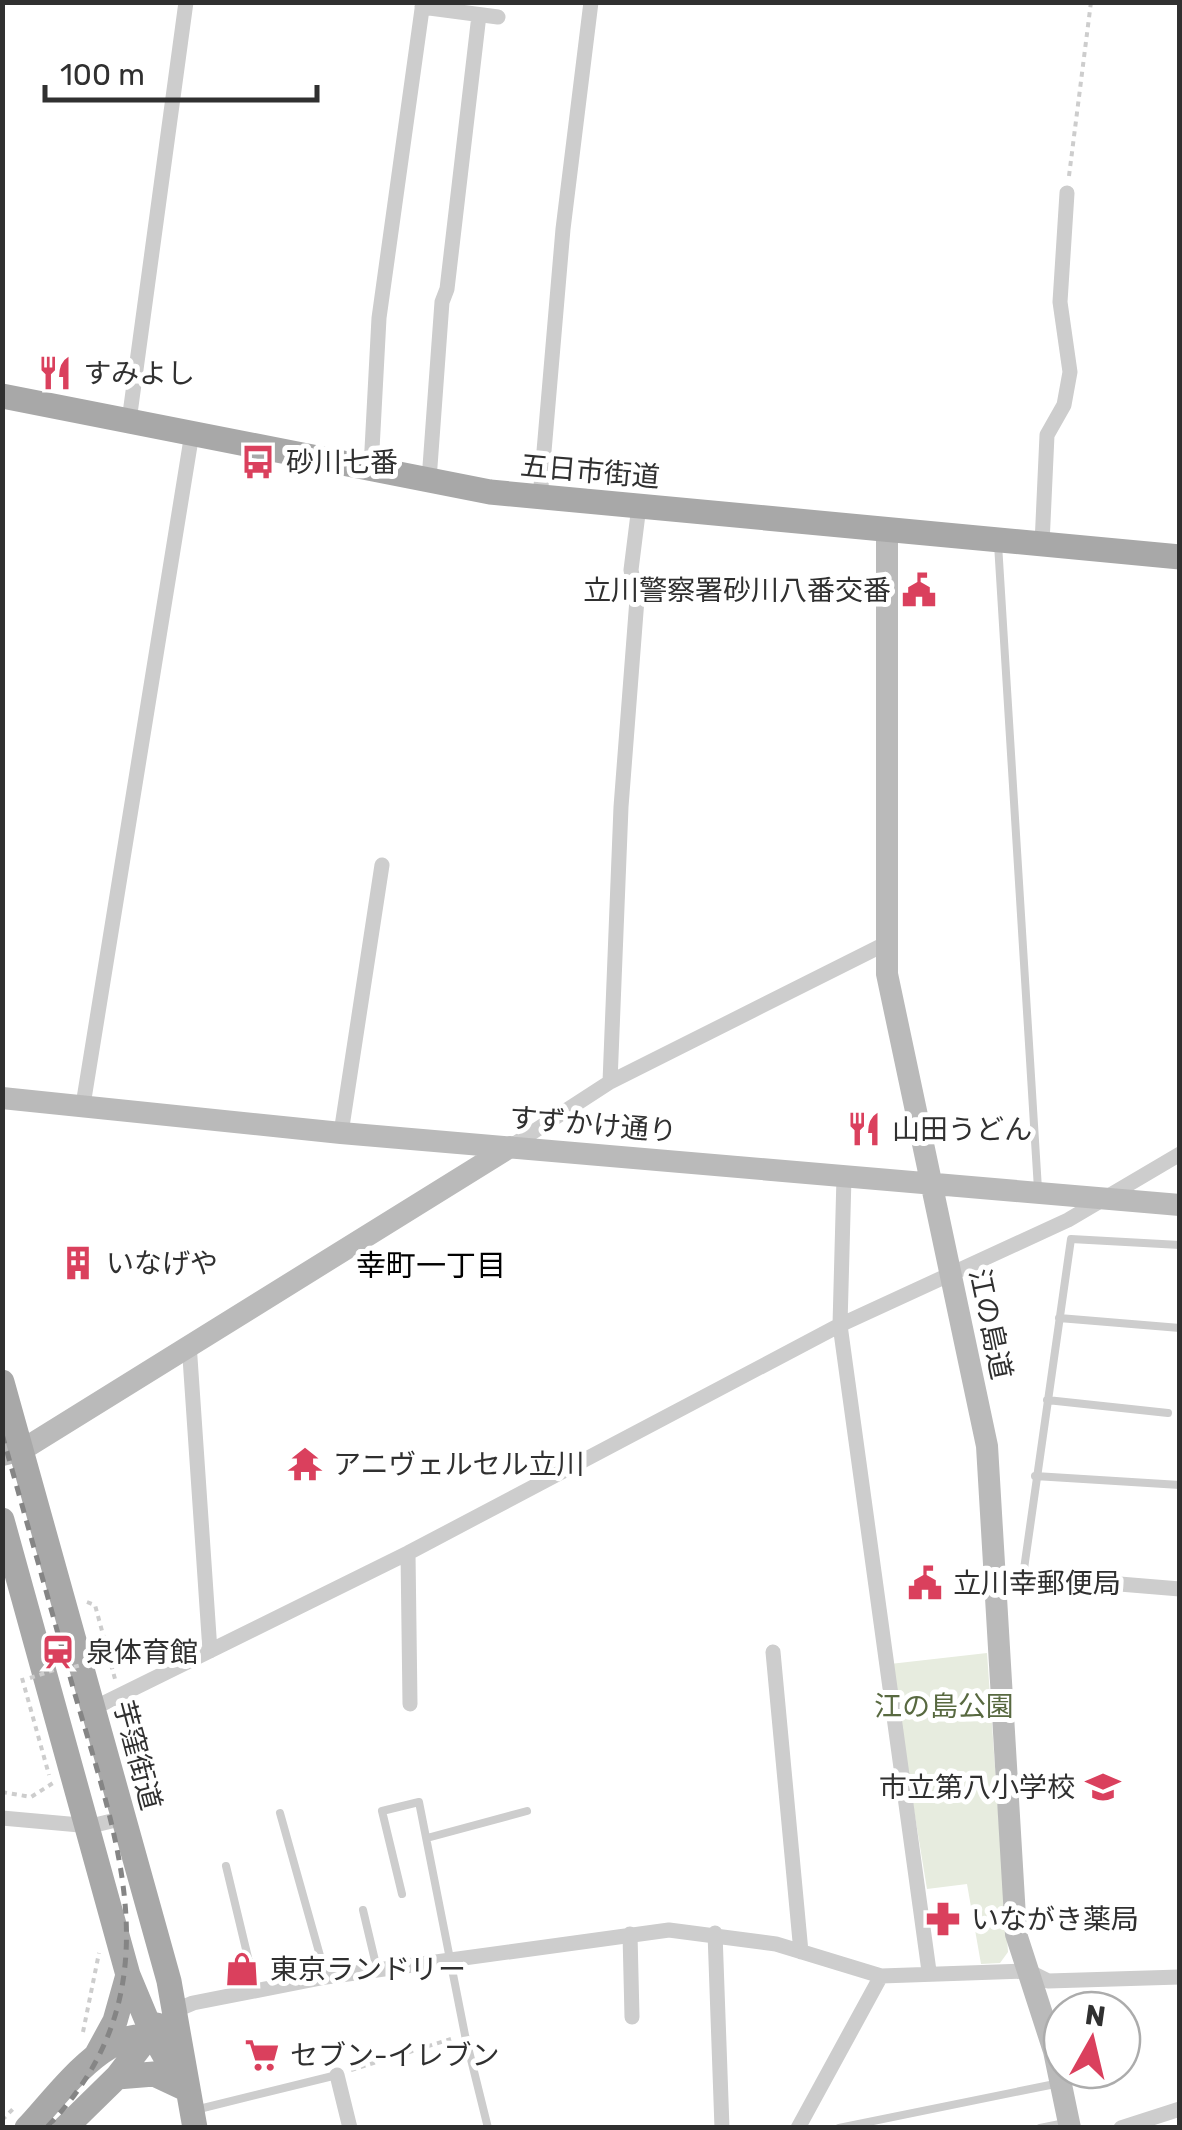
<svg xmlns="http://www.w3.org/2000/svg" width="1182" height="2130" font-family="Rubik,'Noto Sans JP',sans-serif">
  <style>
    .green { fill: #e7ecdf }
    .lines { fill: none; stroke-linecap: round; stroke-linejoin: round }
    .path { stroke: #cdcdcd; stroke-width: 4; stroke-dasharray: 5 5; stroke-linecap: butt }
    .lane { stroke: #cdcdcd; stroke-width: 8 }
    .street { stroke: #cdcdcd; stroke-width: 15 }
    .secondary { stroke: #bababa; stroke-width: 22 }
    .primary { stroke: #a8a8a8; stroke-width: 25 }
    .rail { stroke: #858585; stroke-width: 5; stroke-dasharray: 10 8; stroke-linecap: butt }
    .path-bridge { stroke: #cdcdcd; stroke-width: 4; stroke-dasharray: 5 5; stroke-linecap: butt }
    .labels { text-anchor: middle; stroke-width: 10; stroke-linejoin: round; paint-order: stroke }
    .poi-label { font-size: 28px; fill: #303030; stroke: #fff; text-anchor: start }
    .street-label { font-size: 28px; fill: #303030; stroke: #fff }
    .park-label { font-size: 28px; fill: #586940; stroke: #fff }
    .neighbourhood-label { font-size: 30px; fill: #000; stroke: #fff }
  </style>
  <rect width="100%" height="100%" fill="#fff"/>
  <path class="green" d="M987,1653L1008,1952L1000,1963L981,1964L967,1884L927,1889L890,1664Z"/>
  <g class="lines">
    <path class="path" d="M1069,176L1091,2
      M87,1602L95,1605L115,1679
      M22,1678L49,1775
      M124,1712L136,1756L133,1766
      M2,1792L31,1797L53,1783
      M83,2032L99,1953
      M351,2070L451,2039
      M2,2120L13,2109"/>
    <path class="lane" d="M998,544L1038,1189
      M1059,1318L1180,1328
      M1047,1400L1168,1413
      M1035,1476L1180,1485
      M1023,1576L1071,1239L1180,1245
      M280,1813L326,1977
      M427,1838L527,1811
      M226,1866L256,1991
      M402,1894L382,1811L419,1802L465,2035L488,2128
      M363,1910L377,1969
      M195,2110L337,2075
      M839,2128L1055,2084
      M1040,2128L1065,2123"/>
    <path class="street" d="M422,7L498,17
      M129,421L186,2
      M371,468L379,318L423,2
      M429,480L442,302L447,289L479,15
      M540,498L563,229L591,2
      M639,506L631,570L637,599L621,807L610,1082L885,944
      M1042,544L1047,435L1064,405L1070,372L1060,302L1067,193
      M83,1105L192,433
      M341,1133L382,865
      M510,1147L610,1082
      M844,1177L840,1325L929,1971
      M189,1343L210,1651
      M408,1553L410,1704
      M995,1578L1023,1576L1180,1589
      M773,1652L801,1952
      M94,1708L408,1553L840,1325L1068,1220L1180,1154
      M2,1818L91,1826L124,1818
      M715,1933L722,2128
      M630,1934L632,2017
      M174,2011L193,2003L326,1977L669,1930L776,1944L881,1976L1028,1971L1048,1981L1180,1977
      M337,2075L350,2128
      M798,2128L881,1976
      M1121,2128L1180,2109"/>
    <path class="secondary" d="M887,530V974L987,1446L1016,1934L1054,2051L1070,2128
      M2,1098L341,1133L1180,1205
      M2,1455L22,1450L510,1147"/>
    <path class="primary" d="M2,396L490,492L1180,557
      M2,1382L169,1981L195,2128
      M2,1520L128,1975L153,2035L177,2077
      M97,2054L115,2021L128,1975
      M117,2077L154,2074L186,2089
      M27,2128C58,2096 114,2013 165,2043
      M65,2128L117,2077L157,2025"/>
    <path class="rail" d="M2,1434C26,1519 50,1605 74,1691C119,1846 177,1994 46,2128"/>
    <path class="path-bridge" d="M74,1667L102,1659
      M30,1678L57,1669"/>
  </g>
  <defs>
    <g id="restaurant-bare" transform="scale(2.7)"><path d="M-5-6h1v4h1v-4h1v4h1v-4h1v5L-1.5 .5V6h-2V.5L-5-1ZM5-6V6H3V1.5H1.5Q1.5-4 5-6Z" fill="#da405d" stroke="#fff" stroke-width="2.5" paint-order="stroke"/></g>
    <g id="bus-bare" transform="scale(2.7)"><path d="M-5-6H5V4H4V6H2V4H-2V6H-4V4H-5ZM-3.5-4V0h7V-4ZM-3.5 1.2v1.5H-2V1.2ZM2 1.2v1.5H3.5V1.2Z" fill="#da405d" stroke="#fff" stroke-width="2.5" paint-order="stroke"/></g>
    <g id="civic-bare" transform="scale(2.7)"><path d="M-.6-6.5H3V-4.5H.6V-3L4-1V1h2V6H-6V1h2V-1L-.6-3ZM-1.2 2.5V6h2.4V2.5Z" fill="#da405d" stroke="#fff" stroke-width="2.5" paint-order="stroke"/></g>
    <g id="building-bare" transform="scale(2.7)"><path d="M-4-6H4V6H1V3H-1V6H-4ZM-2.5-4.3h1.7v1.8h-1.7ZM.8-4.3h1.7v1.8H.8ZM-2.5-1h1.7V.8h-1.7ZM.8-1h1.7V.8H.8Z" fill="#da405d" stroke="#fff" stroke-width="2.5" paint-order="stroke"/></g>
    <g id="temple-bare" transform="scale(2.7)"><path d="M0-6L5-2H3V0L6.5 2.5H4V6H1.5V3h-3V6H-4V2.5H-6.5L-3 0V-2H-5Z" fill="#da405d" stroke="#fff" stroke-width="2.5" paint-order="stroke"/></g>
    <g id="station-bare" transform="scale(2.7)"><path d="M-3-6H3Q5-6 5-4V2Q5 4 3 4L4.5 6H3L1.5 4h-3L-3 6H-4.5L-3 4Q-5 4-5 2V-4Q-5-6-3-6ZM-3.5-4v3h7v-3ZM-3.5 1v1.5H-2V1ZM2 1v1.5H3.5V1Z" fill="#da405d" stroke="#fff" stroke-width="2.5" paint-order="stroke"/></g>
    <g id="school-bare" transform="scale(2.7)"><path d="M0-5L7-2L0 1L-7-2ZM-4 1L0 2.5L4 1V4Q0 6-4 4Z" fill="#da405d" stroke="#fff" stroke-width="2.5" paint-order="stroke"/></g>
    <g id="pharmacy-bare" transform="scale(2.7)"><path d="M-2-6h4v4h4v4h-4v4h-4v-4h-4v-4h4Z" fill="#da405d" stroke="#fff" stroke-width="2.5" paint-order="stroke"/></g>
    <g id="shop-bare" transform="scale(2.7)"><path d="M-5-2.5h2.3a2.7 3.5 0 0 1 5.4 0H5L5.5 6h-11ZM-1.5-2.5h3a1.5 2.3 0 0 0-3 0Z" fill="#da405d" stroke="#fff" stroke-width="2.5" paint-order="stroke"/></g>
    <g id="supermarket-bare" transform="scale(2.7)"><path d="M-6-5.5h2.5l.6 2H6L4.5 2H-2.5L-4.4-4H-6ZM-1.5 3.2a1.3 1.3 0 1 0 .1 0ZM3 3.2a1.3 1.3 0 1 0 .1 0Z" fill="#da405d" stroke="#fff" stroke-width="2.5" paint-order="stroke"/></g>
  </defs>
  <g fill-rule="evenodd">
    <use href="#restaurant-bare" x="55" y="373"/>
    <use href="#bus-bare" x="258" y="462"/>
    <use href="#civic-bare" x="919" y="590"/>
    <use href="#restaurant-bare" x="864" y="1129"/>
    <use href="#building-bare" x="78" y="1263"/>
    <use href="#temple-bare" x="305" y="1464"/>
    <use href="#civic-bare" x="925" y="1583"/>
    <use href="#station-bare" x="58" y="1652"/>
    <use href="#school-bare" x="1103" y="1787"/>
    <use href="#pharmacy-bare" x="943" y="1919"/>
    <use href="#shop-bare" x="242" y="1969"/>
    <use href="#supermarket-bare" x="262" y="2055"/>
  </g>
  <g class="labels">
    <g class="poi-label">
      <text x="83" y="383">すみよし</text>
      <text x="286" y="472">砂川七番</text>
      <text x="891" y="600" text-anchor="end">立川警察署砂川八番交番</text>
      <text x="892" y="1139">山田うどん</text>
      <text x="106" y="1273">いなげや</text>
      <text x="333" y="1474">アニヴェルセル立川</text>
      <text x="953" y="1593">立川幸郵便局</text>
      <text x="86" y="1662">泉体育館</text>
      <text x="1075" y="1797" text-anchor="end">市立第八小学校</text>
      <text x="971" y="1929">いながき薬局</text>
      <text x="270" y="1979">東京ランドリー</text>
      <text x="290" y="2065">セブン-イレブン</text>
    </g>
    <g class="street-label">
      <text transform="translate(590 471) rotate(5)" y="10">五日市街道</text>
      <text transform="translate(593 1124) rotate(5)" y="10">すずかけ通り</text>
      <text transform="translate(991 1324) rotate(78)" y="10">江の島道</text>
      <text transform="translate(138 1755) rotate(75)" y="10">芋窪街道</text>
    </g>
    <g class="park-label">
      <text x="944" y="1716">江の島公園</text>
    </g>
    <g class="neighbourhood-label">
      <text x="431" y="1276">幸町一丁目</text>
    </g>
  </g>
  <rect width="1182" height="2130" fill="none" stroke="#303030" stroke-width="10"/>
  <g transform="translate(1092 2040) rotate(8)"><circle r="48" fill="#ffffff" stroke="#acacac" stroke-width="2.5"/>
  <path d="M0-8L18 38L0 25L-18 38Z" fill="#da405d"/>
  <text y="-15" font-size="28" font-weight="bold" text-anchor="middle" fill="#303030">N</text>
  </g>
  <path d="M45 85v15h272v-15" fill="none" stroke="#303030" stroke-width="5"/>
  <text x="60" y="85" font-size="30" fill="#303030" stroke="#ffffff" stroke-width="8" paint-order="stroke">100 m</text>
</svg>
